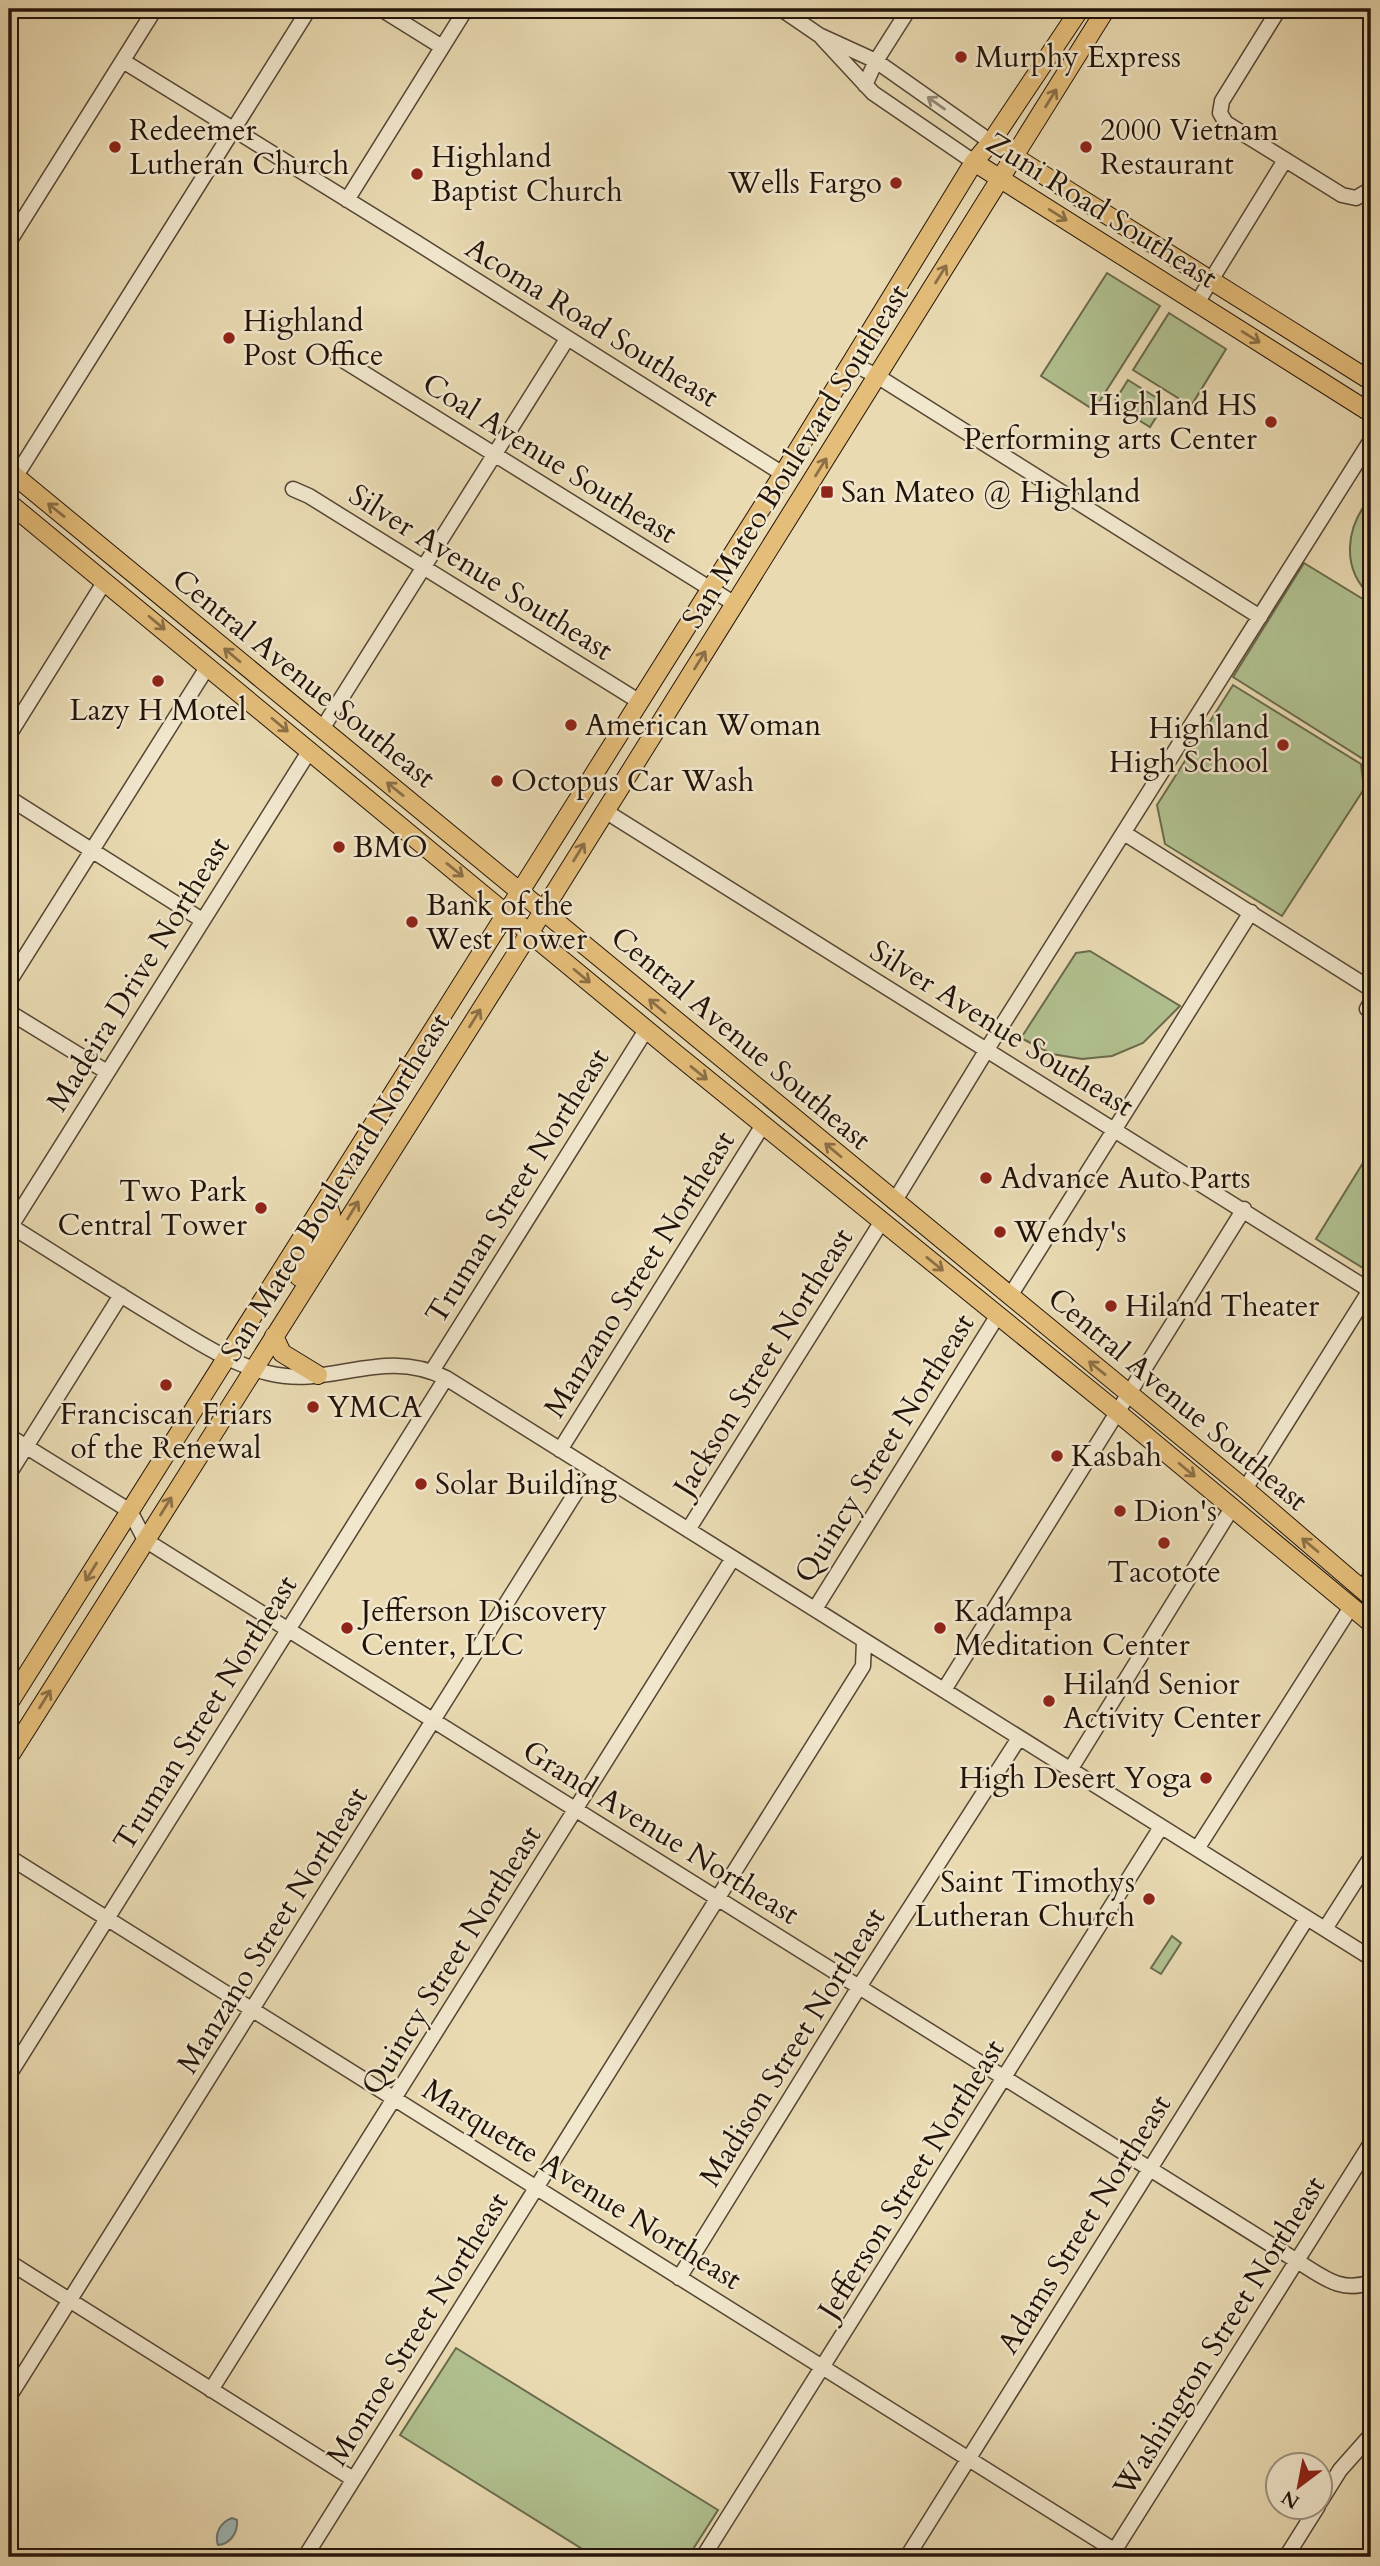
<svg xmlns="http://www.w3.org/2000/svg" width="1380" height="2566" font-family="Cardo,serif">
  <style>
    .green { fill: #b1c190; stroke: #6a6a4c; stroke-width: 2 }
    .water { fill: #9db7b8; stroke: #6c7572; stroke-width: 2 }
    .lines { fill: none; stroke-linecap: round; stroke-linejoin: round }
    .minor-casing { stroke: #544533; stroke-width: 17 }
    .major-casing { stroke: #221309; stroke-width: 20 }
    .minor { stroke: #f1e7cd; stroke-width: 14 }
    .major { stroke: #e4bd79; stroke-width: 18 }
    .oneway { stroke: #8d7047 }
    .oneway2 { stroke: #948875 }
    .poi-dot { fill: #8f2418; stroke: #f1e7cd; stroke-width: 2.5 }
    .labels { text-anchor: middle; stroke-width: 5; stroke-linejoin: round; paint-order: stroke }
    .poi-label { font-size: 30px; fill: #221309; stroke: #f1e7cd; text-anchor: start }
    .street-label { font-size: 30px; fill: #221309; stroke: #f1e7cd }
  </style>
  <rect width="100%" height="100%" fill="#e9dab2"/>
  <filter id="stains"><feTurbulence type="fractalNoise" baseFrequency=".00286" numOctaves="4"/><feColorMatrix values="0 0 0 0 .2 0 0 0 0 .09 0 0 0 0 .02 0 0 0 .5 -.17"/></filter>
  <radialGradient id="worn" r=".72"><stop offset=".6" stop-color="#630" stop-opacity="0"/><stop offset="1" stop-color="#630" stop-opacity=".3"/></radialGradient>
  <path class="green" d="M1107,273L1160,306L1094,410L1041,376Z
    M1169,313L1226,349L1191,406L1133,370Z
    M1128,380L1165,403L1150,427L1113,404Z
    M1371,497V596C1340,568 1346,526 1371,497Z
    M1304,563L1371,604V764L1233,677Z
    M1233,685L1361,764L1364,789L1282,916L1165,844L1157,805Z
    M1090,951L1180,1006L1143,1043L1112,1056L1082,1059L1052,1054L1021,1038L1076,953Z
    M1371,1150V1273L1316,1239Z
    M1172,1936L1181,1943L1161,1974L1151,1968Z
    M456,2348L718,2510L688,2557H595L400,2435Z"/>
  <path class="water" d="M232,2518L237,2520C238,2532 231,2544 218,2545C214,2533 221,2522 232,2518Z"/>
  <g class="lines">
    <g class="minor-casing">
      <path id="minor" d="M381,9L442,47
        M781,9L819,35L876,61L991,142
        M1279,9L1222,101L1220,113L1226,123L1342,195L1356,198L1371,189
        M822,38L873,93L974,162
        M123,61L414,241L783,474
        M865,85L876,61L909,9
        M347,200L466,9
        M9,242L155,9
        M1197,303L1285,160
        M338,357L735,604
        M851,363L877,376L1260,617
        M9,487L309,9
        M293,489L309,496L640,702
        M322,729L567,339
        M9,735L105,581
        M9,798L202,920
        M605,811L1371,1291
        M1124,833L1371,989
        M9,982L208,666
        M1367,1009L1371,1002
        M9,1012L107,1072
        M894,1202L994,1038L1371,440
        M9,1225C59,1256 108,1288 158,1318C193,1339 228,1363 268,1373C332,1389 381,1346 446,1378L1371,1958
        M11,1226L310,750
        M1010,1296L1251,912
        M432,1371L646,1030
        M9,1436L130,1511L145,1540L1297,2261C1322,2276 1341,2294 1371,2282
        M560,1450L763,1125
        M9,1474L121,1295
        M1245,1489L1370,1290
        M688,1530L882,1221
        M1362,1589L1371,1575
        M815,1609L998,1315
        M944,1690L1244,1209
        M1070,1770L1232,1508
        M1197,1849L1351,1607
        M9,1857L1125,2557
        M1325,1929L1371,1857
        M9,2075L446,1378
        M9,2262L353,2479
        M679,2278L859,1987L1019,1738
        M211,2390L733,1558
        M9,2397L578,1489L600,1474
        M1320,2502L1340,2470L1371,2435
        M1111,2556L1371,2143
        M305,2557C490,2259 679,1964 863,1666L864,1641
        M703,2557L1161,1827
        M907,2557L1307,1918
        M1286,2557L1318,2506"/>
    </g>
    <g class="major-casing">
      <path id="major" d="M991,142L1371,381
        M974,162L1371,413
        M9,471L1245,1489L1371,1597
        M9,503L676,1054L1117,1412L1371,1623
        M299,1277L328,1223L331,1214L326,1200
        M274,1336L282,1353L318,1375
        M9,1703L783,474L974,162L991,142L1080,9
        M9,1757L530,932L1106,9"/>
    </g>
    <use href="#minor" class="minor"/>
    <use href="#major" class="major"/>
  </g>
  <defs><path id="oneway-shaft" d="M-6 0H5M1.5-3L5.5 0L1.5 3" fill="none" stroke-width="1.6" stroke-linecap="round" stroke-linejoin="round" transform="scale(1.75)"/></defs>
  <g class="oneway">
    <use href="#oneway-shaft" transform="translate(1051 98) rotate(-58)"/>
    <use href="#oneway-shaft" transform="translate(1058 215) rotate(32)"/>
    <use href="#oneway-shaft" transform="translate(941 274) rotate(-58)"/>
    <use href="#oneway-shaft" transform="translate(1251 337) rotate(32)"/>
    <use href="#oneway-shaft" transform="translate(821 467) rotate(-58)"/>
    <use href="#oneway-shaft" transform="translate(56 510) rotate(-141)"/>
    <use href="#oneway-shaft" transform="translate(157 623) rotate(40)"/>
    <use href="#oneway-shaft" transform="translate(232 655) rotate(-140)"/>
    <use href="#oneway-shaft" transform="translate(700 660) rotate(-58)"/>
    <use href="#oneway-shaft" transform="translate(280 725) rotate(40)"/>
    <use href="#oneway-shaft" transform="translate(395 789) rotate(-141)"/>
    <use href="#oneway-shaft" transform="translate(579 852) rotate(-58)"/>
    <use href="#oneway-shaft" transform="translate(455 870) rotate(39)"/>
    <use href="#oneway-shaft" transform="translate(582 976) rotate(40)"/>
    <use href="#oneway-shaft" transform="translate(657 1006) rotate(-140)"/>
    <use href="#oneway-shaft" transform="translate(475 1018) rotate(-58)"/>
    <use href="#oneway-shaft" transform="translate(699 1073) rotate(39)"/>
    <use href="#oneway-shaft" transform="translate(833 1150) rotate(-140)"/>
    <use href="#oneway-shaft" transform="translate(353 1210) rotate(-58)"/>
    <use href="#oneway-shaft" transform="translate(935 1264) rotate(39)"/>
    <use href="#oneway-shaft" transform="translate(1097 1368) rotate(-141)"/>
    <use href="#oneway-shaft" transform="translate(1187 1470) rotate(40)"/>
    <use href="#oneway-shaft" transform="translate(166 1506) rotate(-58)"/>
    <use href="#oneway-shaft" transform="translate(1310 1545) rotate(-140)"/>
    <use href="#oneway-shaft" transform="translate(91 1572) rotate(122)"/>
    <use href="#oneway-shaft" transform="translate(45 1699) rotate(-58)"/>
  </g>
  <use class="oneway2" href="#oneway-shaft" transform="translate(936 103) rotate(-145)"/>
  <g class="poi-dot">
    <circle cx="961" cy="57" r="7"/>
    <circle cx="115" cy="147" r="7"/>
    <circle cx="1086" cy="147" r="7"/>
    <circle cx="417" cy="174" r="7"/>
    <circle cx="896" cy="183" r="7"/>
    <circle cx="229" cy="338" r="7"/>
    <circle cx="1271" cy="422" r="7"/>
    <rect x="820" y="485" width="14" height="14" rx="3.5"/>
    <circle cx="158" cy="681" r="7"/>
    <circle cx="571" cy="725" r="7"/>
    <circle cx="1283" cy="745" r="7"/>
    <circle cx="497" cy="781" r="7"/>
    <circle cx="339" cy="847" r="7"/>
    <circle cx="412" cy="922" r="7"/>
    <circle cx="986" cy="1178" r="7"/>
    <circle cx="261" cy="1208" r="7"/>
    <circle cx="1000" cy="1232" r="7"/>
    <circle cx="1111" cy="1306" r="7"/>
    <circle cx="166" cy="1385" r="7"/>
    <circle cx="313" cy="1407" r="7"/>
    <circle cx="1057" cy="1456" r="7"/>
    <circle cx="421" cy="1484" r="7"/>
    <circle cx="1120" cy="1511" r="7"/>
    <circle cx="1164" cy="1543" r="7"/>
    <circle cx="347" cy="1628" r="7"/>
    <circle cx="940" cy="1628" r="7"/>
    <circle cx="1049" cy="1701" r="7"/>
    <circle cx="1206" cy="1778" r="7"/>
    <circle cx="1149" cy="1899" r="7"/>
  </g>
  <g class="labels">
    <g class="poi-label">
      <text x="975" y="67">Murphy Express</text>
      <text x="129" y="140">Redeemer<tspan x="129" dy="34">Lutheran Church</tspan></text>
      <text x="1100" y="140">2000 Vietnam<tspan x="1100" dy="34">Restaurant</tspan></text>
      <text x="431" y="167">Highland<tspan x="431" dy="34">Baptist Church</tspan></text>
      <text x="882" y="193" text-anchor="end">Wells Fargo</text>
      <text x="243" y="331">Highland<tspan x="243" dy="34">Post Office</tspan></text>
      <text x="1257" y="415" text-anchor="end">Highland HS<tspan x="1257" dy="34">Performing arts Center</tspan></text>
      <text x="841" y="502">San Mateo @ Highland</text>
      <text x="158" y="720" text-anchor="middle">Lazy H Motel</text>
      <text x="585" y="735">American Woman</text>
      <text x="1269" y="738" text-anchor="end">Highland<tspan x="1269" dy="34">High School</tspan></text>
      <text x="511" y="791">Octopus Car Wash</text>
      <text x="353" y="857">BMO</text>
      <text x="426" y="915">Bank of the<tspan x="426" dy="34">West Tower</tspan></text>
      <text x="1000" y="1188">Advance Auto Parts</text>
      <text x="247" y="1201" text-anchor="end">Two Park<tspan x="247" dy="34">Central Tower</tspan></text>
      <text x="1014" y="1242">Wendy's</text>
      <text x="1125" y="1316">Hiland Theater</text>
      <text x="327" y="1417">YMCA</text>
      <text x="166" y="1424" text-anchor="middle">Franciscan Friars<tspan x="166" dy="34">of the Renewal</tspan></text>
      <text x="1071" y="1466">Kasbah</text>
      <text x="435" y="1494">Solar Building</text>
      <text x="1134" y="1521">Dion's</text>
      <text x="1164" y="1582" text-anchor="middle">Tacotote</text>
      <text x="361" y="1621">Jefferson Discovery<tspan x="361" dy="34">Center, LLC</tspan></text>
      <text x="954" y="1621">Kadampa<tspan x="954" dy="34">Meditation Center</tspan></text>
      <text x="1063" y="1694">Hiland Senior<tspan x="1063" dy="34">Activity Center</tspan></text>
      <text x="1192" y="1788" text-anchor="end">High Desert Yoga</text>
      <text x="1135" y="1892" text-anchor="end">Saint Timothys<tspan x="1135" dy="34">Lutheran Church</tspan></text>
    </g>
    <g class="street-label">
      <text transform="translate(1102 210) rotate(32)" y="10">Zuni Road Southeast</text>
      <text transform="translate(592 322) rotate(32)" y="10">Acoma Road Southeast</text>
      <text transform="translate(795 456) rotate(-58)" y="10">San Mateo Boulevard Southeast</text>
      <text transform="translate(550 458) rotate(32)" y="10">Coal Avenue Southeast</text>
      <text transform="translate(481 572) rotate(32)" y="10">Silver Avenue Southeast</text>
      <text transform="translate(304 678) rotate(39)" y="10">Central Avenue Southeast</text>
      <text transform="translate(138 974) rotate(-58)" y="10">Madeira Drive Northeast</text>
      <text transform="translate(1002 1028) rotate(32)" y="10">Silver Avenue Southeast</text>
      <text transform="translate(741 1038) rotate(40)" y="10">Central Avenue Southeast</text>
      <text transform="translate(517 1186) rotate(-58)" y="10">Truman Street Northeast</text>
      <text transform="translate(335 1187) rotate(-58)" y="10">San Mateo Boulevard Northeast</text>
      <text transform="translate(639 1274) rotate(-58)" y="10">Manzano Street Northeast</text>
      <text transform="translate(763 1362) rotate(-58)" y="10">Jackson Street Northeast</text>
      <text transform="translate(1178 1399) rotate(40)" y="10">Central Avenue Southeast</text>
      <text transform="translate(884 1448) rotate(-58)" y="10">Quincy Street Northeast</text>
      <text transform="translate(205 1713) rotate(-58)" y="10">Truman Street Northeast</text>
      <text transform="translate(661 1832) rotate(32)" y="10">Grand Avenue Northeast</text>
      <text transform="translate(272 1930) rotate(-58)" y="10">Manzano Street Northeast</text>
      <text transform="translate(451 1960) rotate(-58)" y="10">Quincy Street Northeast</text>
      <text transform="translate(792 2047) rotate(-58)" y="10">Madison Street Northeast</text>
      <text transform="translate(911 2179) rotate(-58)" y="10">Jefferson Street Northeast</text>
      <text transform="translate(582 2184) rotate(32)" y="10">Marquette Avenue Northeast</text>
      <text transform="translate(1084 2224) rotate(-58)" y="10">Adams Street Northeast</text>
      <text transform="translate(417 2329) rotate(-58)" y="10">Monroe Street Northeast</text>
      <text transform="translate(1219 2336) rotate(-58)" y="10">Washington Street Northeast</text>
    </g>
  </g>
  <rect width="1380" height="2566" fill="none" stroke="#e9dab2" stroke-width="35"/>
  <rect x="10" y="10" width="1359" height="2545" fill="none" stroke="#221309" stroke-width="3.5"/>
  <rect x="18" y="18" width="1345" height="2531" fill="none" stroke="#221309" stroke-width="2"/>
  <g transform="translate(1299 2486) rotate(212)"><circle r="33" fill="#f1e7cd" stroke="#9e927f" stroke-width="2"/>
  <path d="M0-5L12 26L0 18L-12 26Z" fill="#8f2418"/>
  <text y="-10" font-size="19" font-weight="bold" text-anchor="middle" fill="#221309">N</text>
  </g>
  <rect width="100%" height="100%" filter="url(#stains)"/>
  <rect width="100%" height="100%" fill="url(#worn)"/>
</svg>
